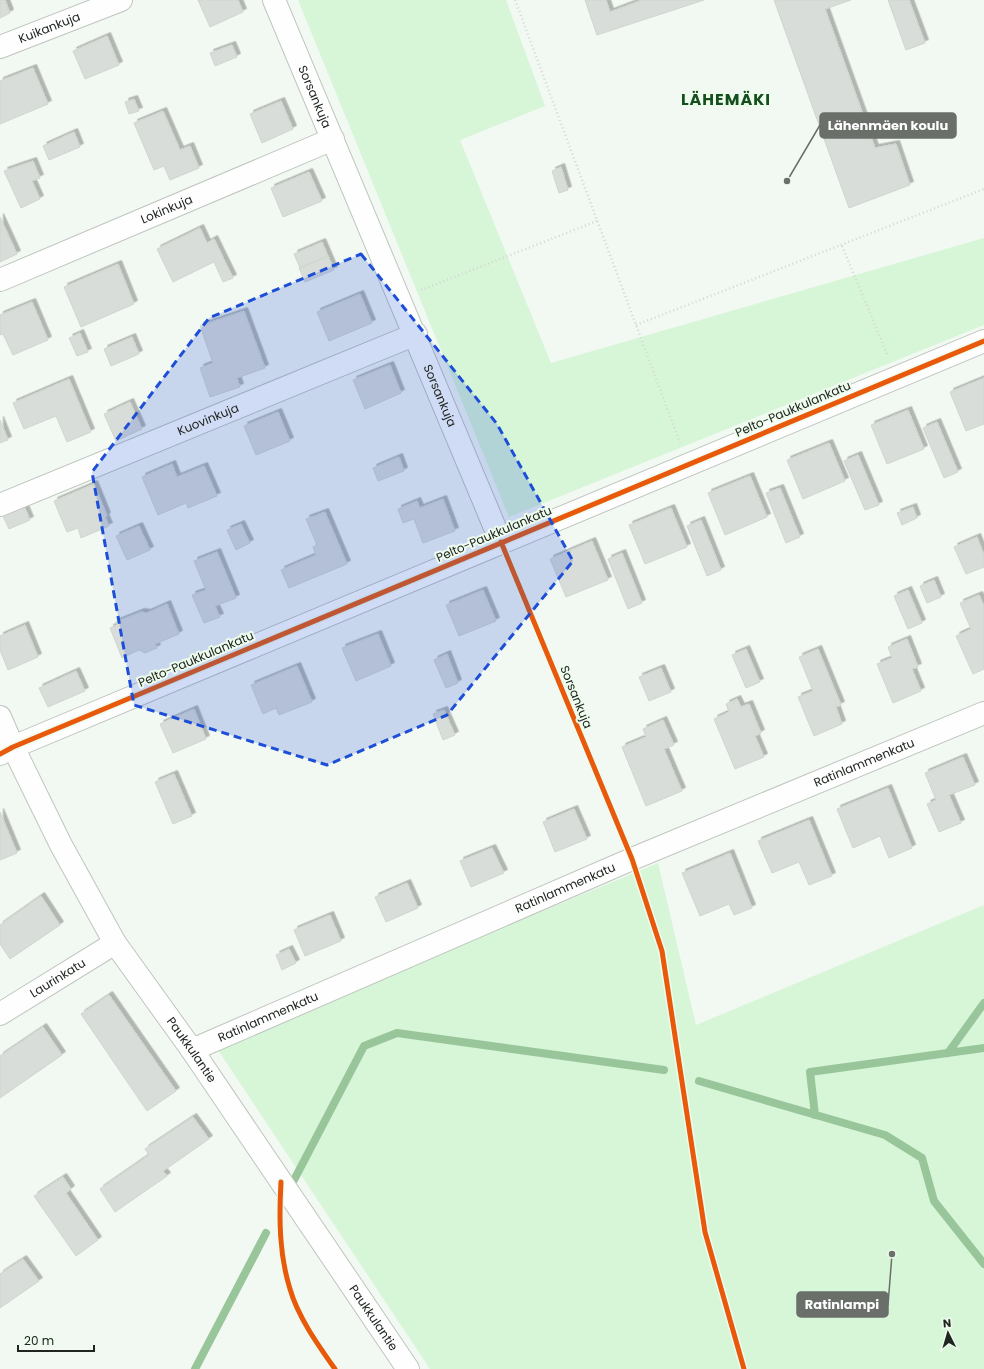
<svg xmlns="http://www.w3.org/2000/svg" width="984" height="1369" font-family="Poppins,sans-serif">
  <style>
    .green { fill: #d7f6d8 }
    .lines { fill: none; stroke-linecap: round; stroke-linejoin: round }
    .stream { stroke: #99c59a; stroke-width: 8 }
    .building { fill: #d9ddd9; stroke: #cfd5cf; filter: url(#shadow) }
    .minor-casing { stroke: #bfc5bf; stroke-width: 24 }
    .path { stroke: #d4d6d4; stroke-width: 2.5; stroke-dasharray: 1 3; stroke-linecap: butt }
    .minor { stroke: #fdfefd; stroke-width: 22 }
    .cycleway-casing { stroke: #eefcee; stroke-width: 8 }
    .cycleway { stroke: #e8590c; stroke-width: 5 }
    .marked { fill: #1d4ed8; fill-opacity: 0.2; stroke: #1d4ed8; stroke-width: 3; stroke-dasharray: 8 5; stroke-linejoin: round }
    .labels { text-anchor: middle; stroke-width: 4; stroke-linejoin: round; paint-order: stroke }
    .street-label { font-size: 12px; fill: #202520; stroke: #eefcee }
    .district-label { font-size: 16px; font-weight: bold; letter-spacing: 1px; fill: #164f1d; stroke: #eefcee }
    .leader { fill: none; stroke: #6a6f6a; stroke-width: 1.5 }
    .callout-dot { fill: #6a6f6a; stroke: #eefcee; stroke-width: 1.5 }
    .callout { fill: #6a6f6a; stroke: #6a6f6a; stroke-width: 1.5 }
    .callout-label { font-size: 13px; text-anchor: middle; font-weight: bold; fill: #fff }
  </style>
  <defs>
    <filter id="shadow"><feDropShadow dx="3.5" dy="-3.5" stdDeviation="0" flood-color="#0004"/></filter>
  </defs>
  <rect width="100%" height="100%" fill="#f2f8f2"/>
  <path class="green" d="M298,0H506L545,106L460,140L551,363L984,238V325L509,517Z
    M658,863L696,1025L984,905V1369H430L216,1047Z"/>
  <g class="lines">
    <path class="stream" d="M948,1053L984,1003
      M699,1081L885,1135L922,1158L934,1201L984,1264
      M815,1115L810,1072L984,1048
      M294,1180L364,1046L397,1033L664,1070
      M195,1369L266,1233"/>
  </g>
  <path class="building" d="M0,0H5L10,13L0,18Z
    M198,0H238L243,12L210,27Z
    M585,0H606L610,12L642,0H704L597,35Z
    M774,0H851L825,9L875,148L896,144L910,185L849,208Z
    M888,0H909L925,43L906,50Z
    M107,36L119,65L85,79L73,51Z
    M232,45L237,57L215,66L210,53Z
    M33,68L48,104L0,124V81Z
    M134,99L139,111L129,114L125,102Z
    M281,101L293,129L262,143L250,114Z
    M163,111L180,150L190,146L199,168L170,180L164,166L154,170L134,123Z
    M74,132L80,147L49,160L43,146Z
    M33,161L40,178L32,181L40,199L21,208L4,171Z
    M561,167L568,190L559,193L552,171Z
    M309,172L322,201L283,217L271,188Z
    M0,217L17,254L0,262Z
    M200,228L207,243L214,239L233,278L223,282L214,262L173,282L157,249Z
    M322,242L328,256L300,268L294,254Z
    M328,256L334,270L305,282L299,268Z
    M118,264L134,304L81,327L64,287Z
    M360,294L372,323L329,341L317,312Z
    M32,302L48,340L13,355L3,334L0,335V315Z
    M244,311L265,368L237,378L240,387L210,397L200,368L213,363L200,326Z
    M80,333L88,352L77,356L69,338Z
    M132,337L139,354L111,366L104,349Z
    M390,365L401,393L365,409L353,380Z
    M984,378V424L966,431L950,392Z
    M69,379L91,432L67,442L56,416L24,429L13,403Z
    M130,402L142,429L116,441L104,414Z
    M908,410L924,449L887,464L871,425Z
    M278,412L290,441L256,455L244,426Z
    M0,420L8,440L0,443Z
    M937,422L958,472L944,478L923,428Z
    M829,443L845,481L803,499L787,460Z
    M858,455L879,505L865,510L844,461Z
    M399,457L404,471L378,481L373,468Z
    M172,464L177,477L204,466L217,496L188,508L186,503L158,515L142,477Z
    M750,476L767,517L725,535L708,493Z
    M94,484L107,516L105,517L109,526L81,538L78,528L67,532L54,501Z
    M780,488L800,537L786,543L766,493Z
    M443,499L455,531L423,543L414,519L403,523L398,509L417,501L420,508Z
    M24,506L30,520L9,529L2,514Z
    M913,507L917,518L902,525L897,513Z
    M671,508L687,547L645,564L629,525Z
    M325,512L347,564L289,588L281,570L316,555L313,547L317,545L306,519Z
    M701,520L721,570L707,576L687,526Z
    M241,524L250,543L236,550L227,530Z
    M139,526L150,550L127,560L116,536Z
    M977,537L984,555V567L966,574L954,547Z
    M592,541L608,580L566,597L550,559Z
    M217,552L236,598L215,606L220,617L204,623L192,595L206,590L194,561Z
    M622,553L642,603L628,609L608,559Z
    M934,580L941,597L927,603L920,586Z
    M483,590L496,621L459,636L446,605Z
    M908,590L922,623L908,629L894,596Z
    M979,595L984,606V669L973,674L956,636L971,629L960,603Z
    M167,604L179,634L155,644L157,648L145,653L139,650L122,658L110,628L117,625L116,622L141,612L147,613Z
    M25,625L38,657L8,670L0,650V636Z
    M378,634L391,666L356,681L342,648Z
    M907,639L918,667L912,669L921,691L893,703L877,664L892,658L888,647Z
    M746,649L760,682L746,688L732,655Z
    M818,649L841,705L836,707L842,724L814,736L798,697L813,691L799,657Z
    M447,654L458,683L446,688L434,660Z
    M297,666L312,702L279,715L276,708L263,714L251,685Z
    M661,668L671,692L649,701L639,677Z
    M76,671L85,691L48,707L39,688Z
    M737,699L741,707L749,704L761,733L755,736L764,757L735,769L714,719L729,712L726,704Z
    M194,709L206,739L173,753L160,724Z
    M444,710L455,735L443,740L433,714Z
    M663,720L674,745L664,749L682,791L646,806L622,747L646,737L643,729Z
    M963,757L975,785L949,795L961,823L939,832L927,804L936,800L925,773Z
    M174,774L192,816L173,824L155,782Z
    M888,788L912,848L889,858L880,836L853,848L837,809Z
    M574,809L587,839L555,852L543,822Z
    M0,812L17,853L0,860Z
    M809,820L832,876L809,885L799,862L772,873L758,841Z
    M492,848L504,873L471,887L460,861Z
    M730,853L752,908L734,915L729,904L700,916L682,873Z
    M407,883L418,908L386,922L375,897Z
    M41,896L60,925L10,959L0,944V925Z
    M330,915L341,941L305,956L294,930Z
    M289,949L296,963L282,970L276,955Z
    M109,995L176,1091L147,1111L81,1014Z
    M43,1027L62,1055L0,1098V1056Z
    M193,1117L209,1139L163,1171L167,1176L115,1212L100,1189L149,1155L145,1149Z
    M63,1177L71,1189L66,1193L98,1240L76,1256L34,1196Z
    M23,1259L39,1281L0,1308V1274Z"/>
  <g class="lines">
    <g class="minor-casing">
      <g id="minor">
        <path id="s1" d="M274,0L501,542"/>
        <path id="s2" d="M0,47L121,0"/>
        <path id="s3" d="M0,280L333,139"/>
        <path id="s4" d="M0,505L416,334"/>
        <path id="s5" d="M0,717L13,747L61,845L115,943L192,1050L408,1369"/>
        <path d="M0,754L13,747L984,341"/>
        <path id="s6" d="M0,1014L115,943"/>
        <path id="s7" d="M192,1050L632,859L984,713"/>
      </g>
    </g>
    <path class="path" d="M515,0L680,443
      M842,246L888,356
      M421,290L597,221
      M636,325L984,189"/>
    <use href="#minor" class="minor"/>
    <g class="cycleway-casing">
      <path id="cycleway" d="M501,542L632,859L662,951L705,1232L744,1369
        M0,754L13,747L984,341
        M281,1182C279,1217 279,1254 290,1289C298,1317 318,1345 335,1369"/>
    </g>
    <use href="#cycleway" class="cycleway"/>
  </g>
  <path class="marked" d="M361,254L497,424L573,561L447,715L327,765L134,705L92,472L209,318Z"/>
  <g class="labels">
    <g class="street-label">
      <text dy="4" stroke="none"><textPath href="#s2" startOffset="53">Kuikankuja</textPath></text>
      <text dy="4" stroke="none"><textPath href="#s1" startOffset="105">Sorsankuja</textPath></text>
      <text dy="4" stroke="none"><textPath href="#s3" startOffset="181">Lokinkuja</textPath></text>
      <text dy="4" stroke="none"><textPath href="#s1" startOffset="429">Sorsankuja</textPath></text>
      <text transform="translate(793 409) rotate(-23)" y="4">Pelto-Paukkulankatu</text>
      <text dy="4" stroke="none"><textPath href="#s4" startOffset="225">Kuovinkuja</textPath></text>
      <text transform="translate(494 534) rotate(-23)" y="4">Pelto-Paukkulankatu</text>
      <text transform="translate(196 659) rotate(-23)" y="4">Pelto-Paukkulankatu</text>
      <text transform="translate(576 697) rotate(68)" y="4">Sorsankuja</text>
      <text dy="4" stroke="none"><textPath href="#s7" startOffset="731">Ratinlammenkatu</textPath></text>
      <text dy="4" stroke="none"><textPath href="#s7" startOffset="407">Ratinlammenkatu</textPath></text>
      <text dy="4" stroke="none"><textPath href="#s6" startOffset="68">Laurinkatu</textPath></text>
      <text dy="4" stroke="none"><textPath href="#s7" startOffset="83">Ratinlammenkatu</textPath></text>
      <text dy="4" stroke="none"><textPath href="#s5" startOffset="385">Paukkulantie</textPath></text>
      <text dy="4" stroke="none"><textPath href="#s5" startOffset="709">Paukkulantie</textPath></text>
    </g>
    <g class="district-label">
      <text x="726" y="105">LÄHEMÄKI</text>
    </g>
  </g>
  <path class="leader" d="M787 181L820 125M892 1254L888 1305"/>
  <g class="callout-dot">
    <circle cx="787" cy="181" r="4"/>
    <circle cx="892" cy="1254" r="4"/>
  </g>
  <g class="callout">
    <rect x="820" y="113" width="136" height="25" rx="4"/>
    <rect x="797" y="1292" width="91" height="25" rx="4"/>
  </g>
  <g class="callout-label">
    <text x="888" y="130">Lähenmäen koulu</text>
    <text x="842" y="1309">Ratinlampi</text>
  </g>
  <g transform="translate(948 1333) rotate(355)" stroke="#eefcee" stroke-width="3" paint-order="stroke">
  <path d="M0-3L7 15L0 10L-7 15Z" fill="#202520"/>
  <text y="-6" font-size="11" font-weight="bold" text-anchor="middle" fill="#202520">N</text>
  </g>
  <path d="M18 1345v6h76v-6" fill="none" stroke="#202520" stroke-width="2"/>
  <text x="24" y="1345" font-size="12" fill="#202520" stroke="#eefcee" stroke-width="3" paint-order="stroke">20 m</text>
</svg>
